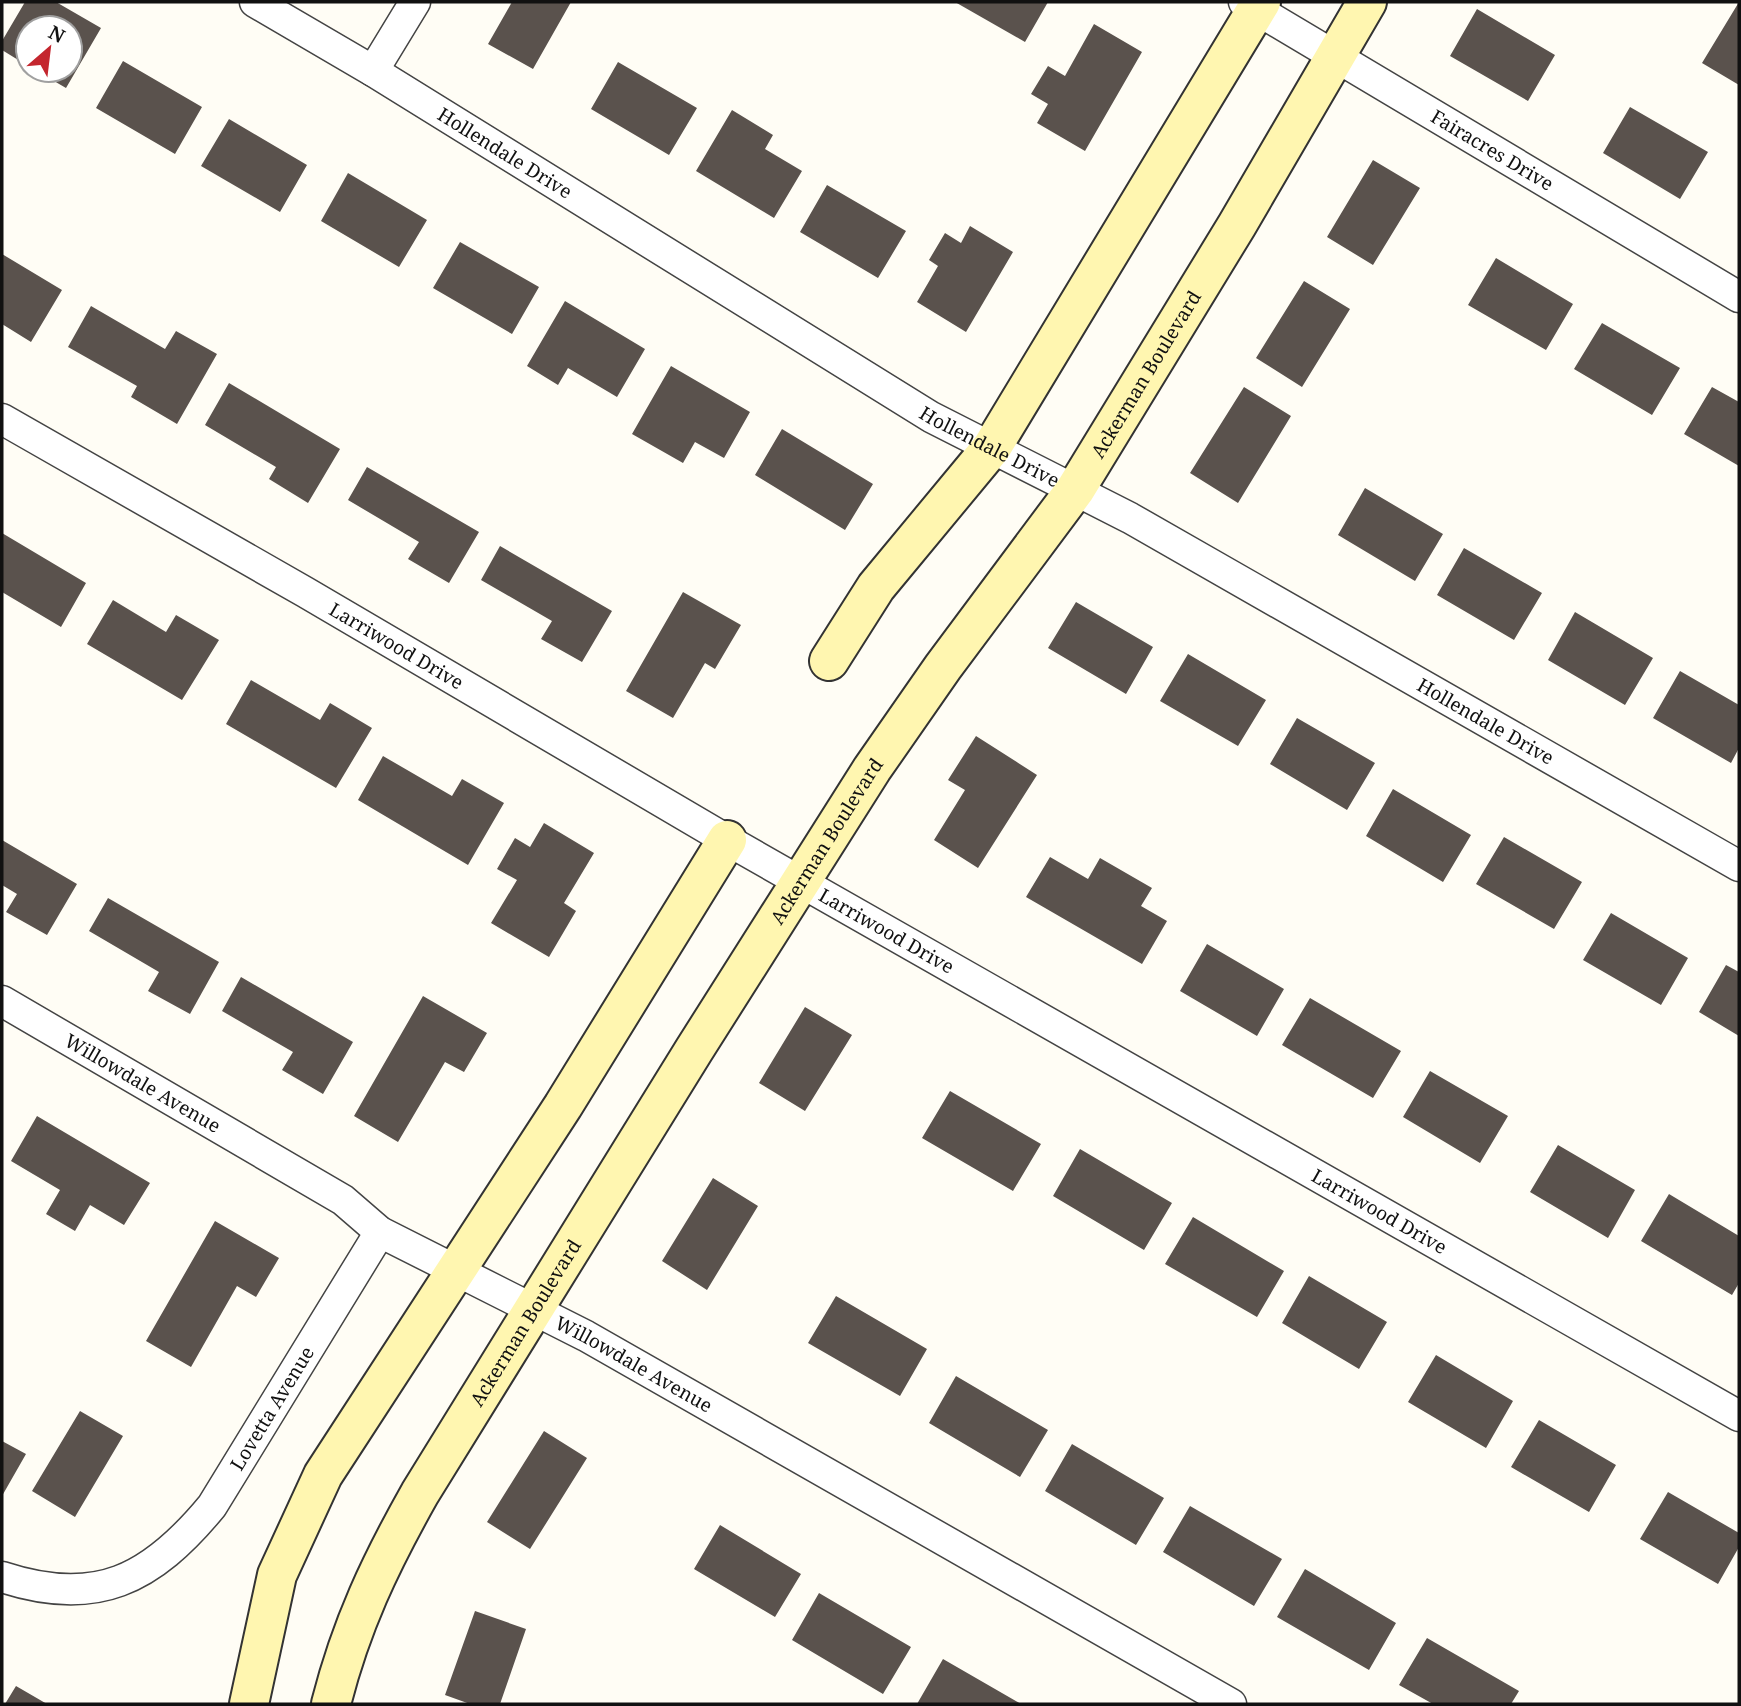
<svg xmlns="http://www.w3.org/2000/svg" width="1741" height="1706" font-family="'Noto Serif',serif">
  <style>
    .building { fill: #5a524d }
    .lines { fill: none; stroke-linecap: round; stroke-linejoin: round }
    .street-casing { stroke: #444; stroke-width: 33 }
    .secondary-casing { stroke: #333; stroke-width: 42 }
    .street { stroke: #fff; stroke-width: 30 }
    .secondary { stroke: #fff6b0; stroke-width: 38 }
    .labels { text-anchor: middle; stroke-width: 7; stroke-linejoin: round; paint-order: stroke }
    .street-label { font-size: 19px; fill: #111; stroke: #fff }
  </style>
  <rect width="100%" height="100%" fill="#fffdf5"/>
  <path class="building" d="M25,2H56L101,28L66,88L35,70H70V28H28V66L2,50V41Z
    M512,2H571L533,69L488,44Z
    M955,2H1048L1025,42Z
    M1739,2V85L1702,63Z
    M1477,9L1555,55L1528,101L1450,56Z
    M1094,24L1142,52L1085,151L1037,123L1048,104L1031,94L1048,66L1065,76Z
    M123,61L202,107L175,154L96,108Z
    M618,62L697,108L669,155L591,109Z
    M1630,107L1708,152L1680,199L1603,153Z
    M732,110L773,135L765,149L802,171L774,218L696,171Z
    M229,119L307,165L280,212L201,166Z
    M1373,160L1420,188L1373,265L1327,237Z
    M348,173L427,220L399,267L321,221Z
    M827,185L906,231L878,278L800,232Z
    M970,226L1013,252L966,332L917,302L938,266L929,260L945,233L961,243Z
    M460,242L539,287L512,334L433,288Z
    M2,254L62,290L31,342L2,324Z
    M1496,258L1573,304L1546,350L1468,305Z
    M1304,281L1350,309L1302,387L1256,358Z
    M565,301L645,349L617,397L568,368L558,385L527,366Z
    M91,306L165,349L176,331L217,354L177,424L131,397L137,386L68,347Z
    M1602,323L1680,368L1652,415L1574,369Z
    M671,366L750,412L724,458L695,442L683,463L632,434Z
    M229,383L340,449L308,503L269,479L276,467L205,425Z
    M1244,387L1291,416L1238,503L1190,473Z
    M1712,387L1739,402V466L1684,434Z
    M782,429L873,484L845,530L755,475Z
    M367,467L479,532L449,583L408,559L419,542L348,500Z
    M1365,488L1443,534L1415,581L1338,535Z
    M2,533L86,583L61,627L2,592Z
    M500,546L612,611L582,662L541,639L552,621L481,580Z
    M1464,548L1542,593L1514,640L1437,595Z
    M683,592L741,625L715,669L705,663L673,718L626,691Z
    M113,600L166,632L176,615L219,640L182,700L87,644Z
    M1076,602L1153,647L1126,694L1048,648Z
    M1575,612L1653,658L1625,705L1548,660Z
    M1188,654L1266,700L1238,746L1160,701Z
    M1680,671L1739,705V748L1731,763L1653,718Z
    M251,680L320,720L330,703L372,728L336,788L226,724Z
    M1297,718L1375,763L1347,810L1270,764Z
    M976,736L1037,775L978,868L934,840L965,790L948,780Z
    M383,756L452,796L462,779L504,803L468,865L358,800Z
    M1393,789L1471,835L1443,882L1366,836Z
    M544,823L594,853L564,903L576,911L549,957L491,923L517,880L497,869L515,838L530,847Z
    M1504,837L1582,882L1554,929L1476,884Z
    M2,840L77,884L47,935L6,912L17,894L2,885Z
    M1050,857L1088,879L1100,858L1152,888L1141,906L1167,921L1142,964L1026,897Z
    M108,898L219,962L190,1014L148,991L159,972L89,931Z
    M1611,913L1688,958L1661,1005L1583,960Z
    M1207,944L1284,989L1257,1036L1180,991Z
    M1726,965L1739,972V1036L1699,1012Z
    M241,977L353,1042L323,1094L282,1070L293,1052L222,1011Z
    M423,996L487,1033L464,1072L445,1062L398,1142L354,1116Z
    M1310,998L1401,1051L1373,1098L1282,1045Z
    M805,1007L852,1035L805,1111L759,1083Z
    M1430,1071L1508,1116L1480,1163L1403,1117Z
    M950,1091L1041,1144L1013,1191L922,1138Z
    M37,1116L150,1183L124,1225L90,1205L75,1231L46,1214L60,1190L11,1161Z
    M1558,1145L1635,1190L1608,1238L1530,1192Z
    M1080,1149L1172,1203L1144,1250L1053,1196Z
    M713,1178L758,1206L707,1290L662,1261Z
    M1669,1194L1739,1236V1283L1732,1295L1641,1241Z
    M1193,1217L1284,1271L1257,1317L1165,1264Z
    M215,1221L279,1258L256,1297L237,1286L191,1367L146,1341Z
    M1309,1276L1387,1322L1359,1369L1282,1323Z
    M836,1296L927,1349L900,1396L808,1343Z
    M1436,1355L1513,1401L1486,1448L1408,1402Z
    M956,1376L1048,1430L1020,1477L929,1423Z
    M80,1411L123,1436L75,1517L32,1491Z
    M1539,1420L1616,1465L1589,1512L1511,1467Z
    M544,1431L587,1458L530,1549L487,1522Z
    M2,1441L26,1454L2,1496Z
    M1072,1444L1164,1498L1136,1545L1045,1491Z
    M1668,1492L1739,1533V1547L1718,1584L1640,1539Z
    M1190,1506L1282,1559L1254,1606L1163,1552Z
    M720,1525L801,1574L775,1617L694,1569Z
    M1305,1569L1396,1623L1369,1670L1277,1617Z
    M819,1593L911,1647L883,1694L792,1640Z
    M475,1611L526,1629L500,1704H470L445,1695Z
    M1427,1638L1519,1691L1511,1704H1433L1399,1685Z
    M943,1659L1021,1704H917Z
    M16,1686L47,1704H5Z"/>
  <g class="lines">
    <g class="street-casing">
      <g id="street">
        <path id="s1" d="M255,2L373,71L931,417L1130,518L1739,866"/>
        <path id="s2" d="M1244,2L1739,297"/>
        <path d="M373,71L415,2"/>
        <path id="s3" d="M2,419L305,592L727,840L1739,1416"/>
        <path id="s4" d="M2,1001L343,1200L380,1232L586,1336L1231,1704"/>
        <path id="s5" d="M2,1577C96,1608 151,1580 212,1506L380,1232"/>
      </g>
    </g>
    <g class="secondary-casing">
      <g id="secondary">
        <path d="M829,661L876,587L992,447L1261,2"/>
        <path d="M249,1704L277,1575L323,1475L563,1106L727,840"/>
        <path id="s6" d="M331,1704C351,1625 380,1564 420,1493L694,1050L872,769L943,667L1075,490L1237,225L1367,2"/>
      </g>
    </g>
    <use href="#street" class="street"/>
    <use href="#secondary" class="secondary"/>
  </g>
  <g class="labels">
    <g class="street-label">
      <text dy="7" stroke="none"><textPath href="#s2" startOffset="289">Fairacres Drive</textPath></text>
      <text dy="7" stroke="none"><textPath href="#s1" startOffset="292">Hollendale Drive</textPath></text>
      <text dy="7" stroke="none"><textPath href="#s6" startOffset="1564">Ackerman Boulevard</textPath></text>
      <text dy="7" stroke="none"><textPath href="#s1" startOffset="859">Hollendale Drive</textPath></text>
      <text dy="7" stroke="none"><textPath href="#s3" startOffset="455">Larriwood Drive</textPath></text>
      <text dy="7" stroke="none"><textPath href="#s1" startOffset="1426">Hollendale Drive</textPath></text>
      <text dy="7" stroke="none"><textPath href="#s6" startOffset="998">Ackerman Boulevard</textPath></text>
      <text dy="7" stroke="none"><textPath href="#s3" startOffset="1022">Larriwood Drive</textPath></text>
      <text dy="7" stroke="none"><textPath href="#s4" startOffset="163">Willowdale Avenue</textPath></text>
      <text dy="7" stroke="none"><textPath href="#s3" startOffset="1589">Larriwood Drive</textPath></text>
      <text dy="7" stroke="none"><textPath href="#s6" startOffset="430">Ackerman Boulevard</textPath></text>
      <text dy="7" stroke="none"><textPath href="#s4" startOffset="730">Willowdale Avenue</textPath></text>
      <text dy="7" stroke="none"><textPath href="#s5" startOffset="355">Lovetta Avenue</textPath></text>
    </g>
  </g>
  <rect width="1741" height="1706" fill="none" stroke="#111111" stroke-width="7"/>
  <g transform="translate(49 49) rotate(28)"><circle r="33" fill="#ffffff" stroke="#a0a0a0" stroke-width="2"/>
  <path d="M0-5L12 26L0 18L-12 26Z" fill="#c4262e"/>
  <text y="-10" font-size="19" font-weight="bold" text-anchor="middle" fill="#111111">N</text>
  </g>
</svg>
